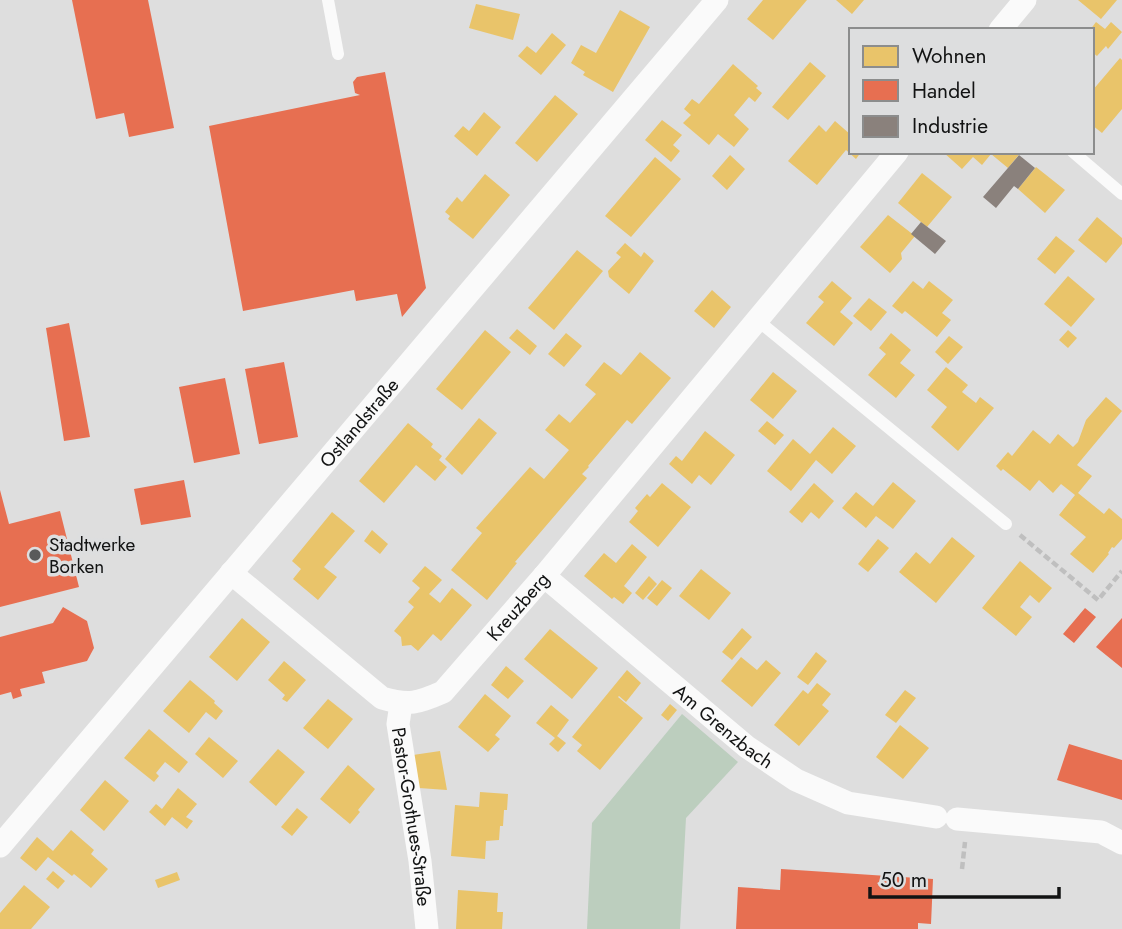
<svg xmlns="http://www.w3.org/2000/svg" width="1122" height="929" font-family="Jost,sans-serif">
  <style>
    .green { fill: #bccebe }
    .homes { fill: #e9c46a }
    .shops { fill: #e76f51 }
    .industry { fill: #8a817c }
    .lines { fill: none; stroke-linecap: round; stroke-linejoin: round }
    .path { stroke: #bfbfbf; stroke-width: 4.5; stroke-dasharray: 7 3.5; stroke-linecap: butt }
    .service { stroke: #fafafa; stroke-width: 12 }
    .minor { stroke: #fafafa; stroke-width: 23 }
    .poi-dot { fill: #595a5a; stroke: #dddedf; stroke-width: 2.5 }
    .labels { text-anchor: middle; stroke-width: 7; stroke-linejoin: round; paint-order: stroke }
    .street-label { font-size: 19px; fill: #121313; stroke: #dddedf }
    .poi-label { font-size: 19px; fill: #121313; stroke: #dddedf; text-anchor: start }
  </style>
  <rect width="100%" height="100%" fill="#dedede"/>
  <path class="green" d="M682,714L738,762L686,818L680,929H587L592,823Z"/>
  <path class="homes" d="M763,0H807L773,40L747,19Z
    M836,0H864L852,14Z
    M1078,0H1117L1101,19Z
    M476,4L520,14L513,40L469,28Z
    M620,10L650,27L613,92L583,75L585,72L571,63L581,45L596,53Z
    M1096,22L1105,29L1111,22L1122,32L1108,49L1106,46L1097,56L1092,52V30H1090Z
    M552,33L566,45L541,75L518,56L527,46L536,53Z
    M1120,58L1122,60V109L1102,133L1092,125V91Z
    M810,62L826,76L788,120L772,107Z
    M733,64L758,86L756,88L762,93L755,102L749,97L734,115L749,129L734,147L718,134L709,145L683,123L691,115L684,109L692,99L699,104Z
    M555,95L578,114L537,162L515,143Z
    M484,112L501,127L477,156L454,136L463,126L469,131Z
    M662,120L682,135L673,145L680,151L671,162L645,140Z
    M835,121L851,135V152H861L856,159L846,150L817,185L788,161L819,125L826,132Z
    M943,152H1021L1008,168L991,154L982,165L973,157L962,169Z
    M730,155L745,169L727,190L712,176Z
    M655,157L681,179L631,237L605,216Z
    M1036,167L1065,190L1045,213L1018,189Z
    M922,173L952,197L927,227L898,203Z
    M485,174L510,195L473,239L448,219L450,216L445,212L457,197L462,202Z
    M888,215L915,236L901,253L902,259L890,273L860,247Z
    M1097,217L1122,238V244L1106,263L1078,240Z
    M1056,236L1075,251L1055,274L1037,259Z
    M625,243L641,257L644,252L654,261L629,294L609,277L608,271L621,257L616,253Z
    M577,250L603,271L554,330L528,308Z
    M1068,276L1095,299L1071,327L1044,304Z
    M832,281L852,298L840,312L853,323L834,346L806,323L824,302L818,297Z
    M913,281L923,289L929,281L953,300L942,313L951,320L937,337L905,311L902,314L892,306Z
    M712,290L731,307L714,328L694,311Z
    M869,298L887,312L871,331L853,316Z
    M517,329L537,346L530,355L509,338Z
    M485,330L511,352L462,410L436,389Z
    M1068,330L1077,338L1068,348L1059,340Z
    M566,333L582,346L564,367L548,354Z
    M891,333L911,350L900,363L915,375L896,398L868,375L886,354L879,348Z
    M949,336L963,347L948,364L935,352Z
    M640,352L671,378L632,424L627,420L588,466L589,467L582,474L587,478L515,562L517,563L487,600L451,570L482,533L476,528L530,467L544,479L569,450L545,430L559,414L570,423L596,394L585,385L604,362L621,375Z
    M946,367L968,385L962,392L976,403L980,397L994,408L958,451L931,427L947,407L927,390Z
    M773,372L797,391L773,419L750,400Z
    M1106,397L1122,411L1077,465L1092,476L1078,493L1104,514L1109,508L1122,519V539L1114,548L1112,547L1108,553L1109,554L1093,573L1070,554L1086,537L1059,515L1075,495L1061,484L1053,493L1039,480L1030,491L1003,469L1001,471L996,466L1008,452L1012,456L1033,430L1050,444L1058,434L1073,447L1078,442L1086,420Z
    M479,418L497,433L462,475L445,459Z
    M767,421L784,435L775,445L758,431Z
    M408,423L433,444L431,447L442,456L439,460L447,467L435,481L416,465L384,503L359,481Z
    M833,427L856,446L832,474L816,460L791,491L767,471L793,439L810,454Z
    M705,431L735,455L711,485L699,475L692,484L669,464L676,456L682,461Z
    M893,482L916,501L893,529L876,516L866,528L842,508L856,492L873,506Z
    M662,483L691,507L658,547L629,522L638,511L635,508L647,494L650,497Z
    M814,483L834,501L819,519L811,512L802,523L789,512Z
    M332,512L355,531L324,567L337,577L318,600L293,579L301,569L292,561Z
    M372,530L388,544L380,554L364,541Z
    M952,537L975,556L936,603L899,572L916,552L930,564Z
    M878,539L889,548L868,572L858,564Z
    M632,544L647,557L624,586L632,593L623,604L614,597L612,599L584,576L604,553L616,563Z
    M1020,561L1052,588L1039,603L1030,595L1020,607L1032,617L1016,636L982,608Z
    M425,566L442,580L429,594L440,603L452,588L472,605L441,641L433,634L418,651L411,645L402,646L401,637L394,631L414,607L408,602L420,588L412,581Z
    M701,569L731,593L709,620L679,596Z
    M649,576L657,584L643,600L635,593Z
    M662,580L672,588L657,606L647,598Z
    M242,618L270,642L237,681L209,657Z
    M742,628L752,637L732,660L722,652Z
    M550,629L598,668L572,699L524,659Z
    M816,652L827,661L808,685L797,677Z
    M741,657L757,670L766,660L781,673L752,707L721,681Z
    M284,661L306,680L287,702L282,699L285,695L268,680Z
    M506,666L524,681L508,699L491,685Z
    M627,670L641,683L626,702L619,696L618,697L643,718L600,770L577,751L582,745L572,737Z
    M190,680L215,701L214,703L223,711L216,720L206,712L189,733L163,711Z
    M817,683L831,694L822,705L829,711L799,746L774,725L803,690L808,694Z
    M905,690L916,698L896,723L885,715Z
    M485,694L511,716L495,735L500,739L488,752L458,727Z
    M328,699L353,719L328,749L303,728Z
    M670,704L677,710L668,721L661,715Z
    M551,705L569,720L557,736L566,743L558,752L549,744L555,738L536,723Z
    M900,725L929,748L903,779L876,757Z
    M149,729L188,762L179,773L165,762L156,773L159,776L154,782L124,758Z
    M209,737L238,761L223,778L195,754Z
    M278,749L305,772L276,806L249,782Z
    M440,751L447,790L419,788L413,755Z
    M348,765L375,789L358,810L360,812L350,824L320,799Z
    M105,780L129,801L104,831L80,810Z
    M178,788L197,804L186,817L193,821L187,829L172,817L165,826L149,812L156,804L162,809Z
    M480,792L508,794L507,810H504L503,826H500L499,840L486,841L485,859L451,856L455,805L479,807Z
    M297,808L308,817L292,836L281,827Z
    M71,830L94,850L91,854L108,869L91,888L74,874L72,876L48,857L36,871L20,858L37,837L53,851Z
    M53,871L65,881L58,889L46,879Z
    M177,872L180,880L158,888L155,880Z
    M24,885L50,907L31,929H0V913Z
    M458,890L498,893L497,912H503L502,929H456Z"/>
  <path class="shops" d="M72,0H148L174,128L129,137L124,113L96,119Z
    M385,72L426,288L402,317L397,294L356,301L354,290L243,311L209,126L360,95L355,93L353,82L357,77Z
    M69,323L90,437L64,441L46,328Z
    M284,362L298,437L259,444L245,369Z
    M225,378L240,454L194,463L179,387Z
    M184,480L191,517L141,525L134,489Z
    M0,490L9,524L60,511L79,587L0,607Z
    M63,607L87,621L94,648L87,661L42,672L45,683L20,689L22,696L13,699L11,692L0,695V637L53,623Z
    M1085,608L1096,617L1074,643L1063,634Z
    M1122,618V668L1096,647Z
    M1069,744L1122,760V800L1057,780Z
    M781,869L933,879L931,924L918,923V929H736L738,887L780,890Z"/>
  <path class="industry" d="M1019,155L1035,168L1018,189L1014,186L996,208L983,197Z
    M921,222L946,241L935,254L911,234Z"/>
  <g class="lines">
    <path class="path" d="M1020,535L1098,600L1122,571
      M962,869L965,842"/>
    <path class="service" d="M328,0L338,54
      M1073,152L1122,194
      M757,320L1006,524"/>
    <g class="minor">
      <path d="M1000,30L1025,0"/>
      <path id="s1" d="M231,573L382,698C409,706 418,703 443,692L544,576L897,152"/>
      <path id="s2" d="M544,576L747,747L796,780L848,803L936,817"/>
      <path id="s3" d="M401,704L398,724L420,861L427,929"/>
      <path d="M957,819L1101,832L1122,843"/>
      <path id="s4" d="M0,846L717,0"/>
    </g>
  </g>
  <circle class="poi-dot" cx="35" cy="555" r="7"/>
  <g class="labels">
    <g class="street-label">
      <text dy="7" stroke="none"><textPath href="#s4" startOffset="555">Ostlandstraße</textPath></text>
      <text dy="7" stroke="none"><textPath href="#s1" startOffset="373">Kreuzberg</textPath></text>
      <text dy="7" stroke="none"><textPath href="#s2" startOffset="234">Am Grenzbach</textPath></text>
      <text dy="7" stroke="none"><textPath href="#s3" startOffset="114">Pastor-Grothues-Straße</textPath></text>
    </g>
    <g class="poi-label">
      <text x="49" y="551">Stadtwerke<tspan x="49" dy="22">Borken</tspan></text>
    </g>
  </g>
  <rect x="849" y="28" width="245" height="126" fill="#dddedf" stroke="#8c8d8d" stroke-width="2"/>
  <rect x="863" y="46" width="35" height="21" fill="#e9c46a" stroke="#8c8d8d" stroke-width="2"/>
  <text x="912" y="63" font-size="21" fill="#121313">Wohnen</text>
  <rect x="863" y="80" width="35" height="21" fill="#e76f51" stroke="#8c8d8d" stroke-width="2"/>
  <text x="912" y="98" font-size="21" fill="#121313">Handel</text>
  <rect x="863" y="116" width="35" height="21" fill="#8a817c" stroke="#8c8d8d" stroke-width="2"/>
  <text x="912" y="133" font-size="21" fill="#121313">Industrie</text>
  <path d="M870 887v10h189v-10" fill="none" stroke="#121313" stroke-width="3.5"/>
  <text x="880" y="887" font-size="21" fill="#121313" stroke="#dddedf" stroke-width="5" paint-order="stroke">50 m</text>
</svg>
